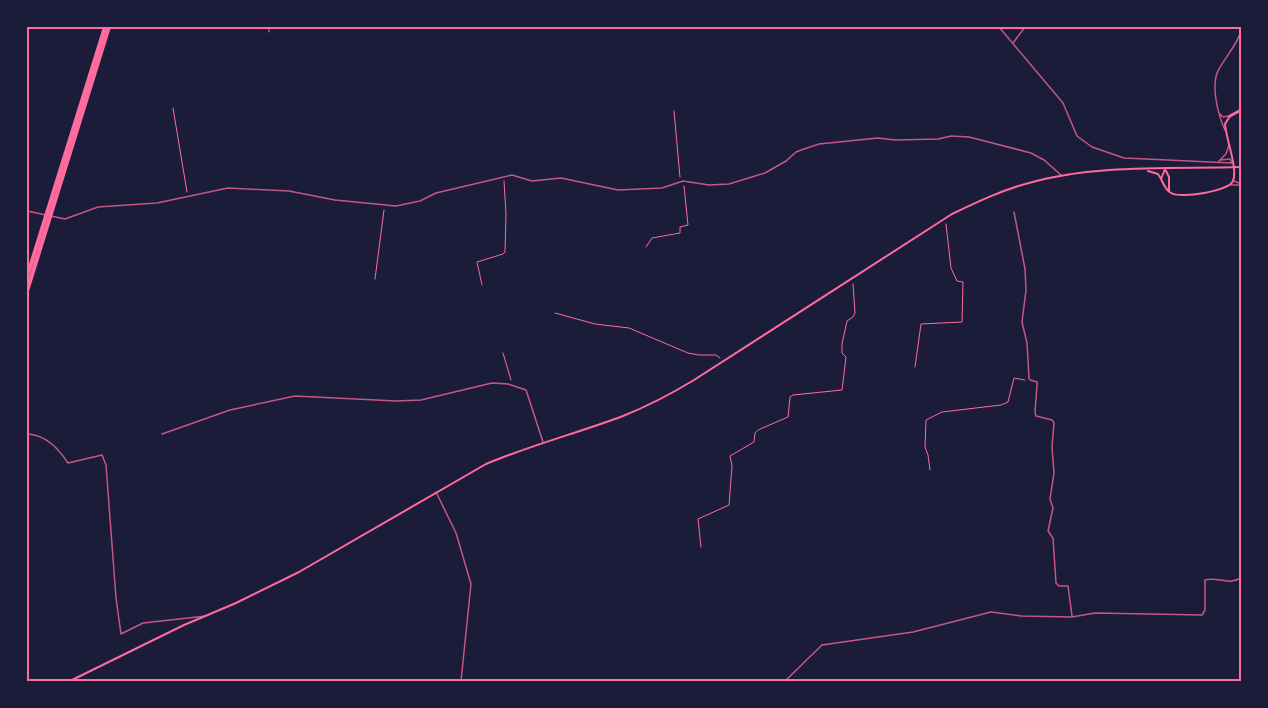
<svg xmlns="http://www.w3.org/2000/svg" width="1268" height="708" font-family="'PT Sans Narrow',sans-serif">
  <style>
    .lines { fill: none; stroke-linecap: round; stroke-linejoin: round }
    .path { stroke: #ff6b9d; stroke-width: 1 }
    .minor { stroke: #c65784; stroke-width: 1.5 }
    .secondary { stroke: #ff6b9d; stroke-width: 2 }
    .trunk { stroke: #ff6b9d; stroke-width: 3 }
    .motorway { stroke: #ff6b9d; stroke-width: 4 }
    .neatline { fill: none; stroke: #ff6b9d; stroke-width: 2 }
  </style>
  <rect width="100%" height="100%" fill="#1b1b3a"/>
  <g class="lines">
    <path class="path" d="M269,32V27
      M173,108L187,192
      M674,111L680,177
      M646,247L652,238L680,233V227L688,225L684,186
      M375,279L384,210
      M482,285L477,262L503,254L505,252L506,214L504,181
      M555,313L595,324L629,328L688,353L699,355H716L720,358
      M503,353L511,380
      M915,367L921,324L962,322L963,282L957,281L951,268L946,224
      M930,470L928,455L925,447L926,420L942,412L1001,405L1008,402L1014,378L1025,380
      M701,547L698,519L729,505L732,466L730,456L754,442L755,433L758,430L788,417L790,397L793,395L842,390L846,357L842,353V344L847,321L853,317L855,313L853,284"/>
    <path class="minor" d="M999,27L1063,103L1077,136L1092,147L1124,158L1232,163
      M1013,43L1025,27
      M1220,114L1223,117L1229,116
      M1225,130C1218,115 1210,84 1219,69C1226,56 1237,45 1241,31
      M1221,160L1230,159L1232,163
      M1219,161L1226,154L1229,145
      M1234,181L1241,184
      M1231,185H1241
      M27,211L65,219L98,207L157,203L228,188L289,191L335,200L396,206L420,201L436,193L512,175L532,181L561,178L618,190L662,188L683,181L709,185L729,184L765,173L786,161L796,152L804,149L819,144L878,138L895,140L938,139L951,136L969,137L1031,153L1044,160L1061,175
      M1014,212L1025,269L1026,290L1022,322L1027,343L1029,378L1030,380L1037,382V385L1035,412L1036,416L1052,420L1054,423L1052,447L1054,473L1050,499L1053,508L1048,531L1053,538L1056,583L1059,586H1068L1072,616
      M27,434C46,435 58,448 68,463L102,455L106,465L116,598L121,634L143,623L206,616
      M162,434L230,410L295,396L396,401L421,400L492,383L508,384L526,390L543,442
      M436,492L456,533L471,584L461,681
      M785,681L822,645L913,632L991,612L1021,616L1072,617L1095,613L1202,615L1205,610V580C1218,576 1227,586 1241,578"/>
    <path class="secondary" d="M1165,169L1169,177V191
      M1148,171L1158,174C1163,181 1164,189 1171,193C1181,199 1229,191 1233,181C1238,168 1226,139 1225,124L1230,116
      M1161,179L1165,169
      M70,681L184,625L236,603L299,572L486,464C531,445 578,433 623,416C648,406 671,394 694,380L952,214C977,202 1002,190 1029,183C1094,164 1173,169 1241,167"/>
    <path class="trunk" d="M1230,116L1241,110"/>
    <path class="motorway" d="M27,277L105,27
      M27,291L109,27"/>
  </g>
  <rect width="1268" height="708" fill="none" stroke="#1b1b3a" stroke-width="57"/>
  <rect x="28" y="28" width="1212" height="652" class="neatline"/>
</svg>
